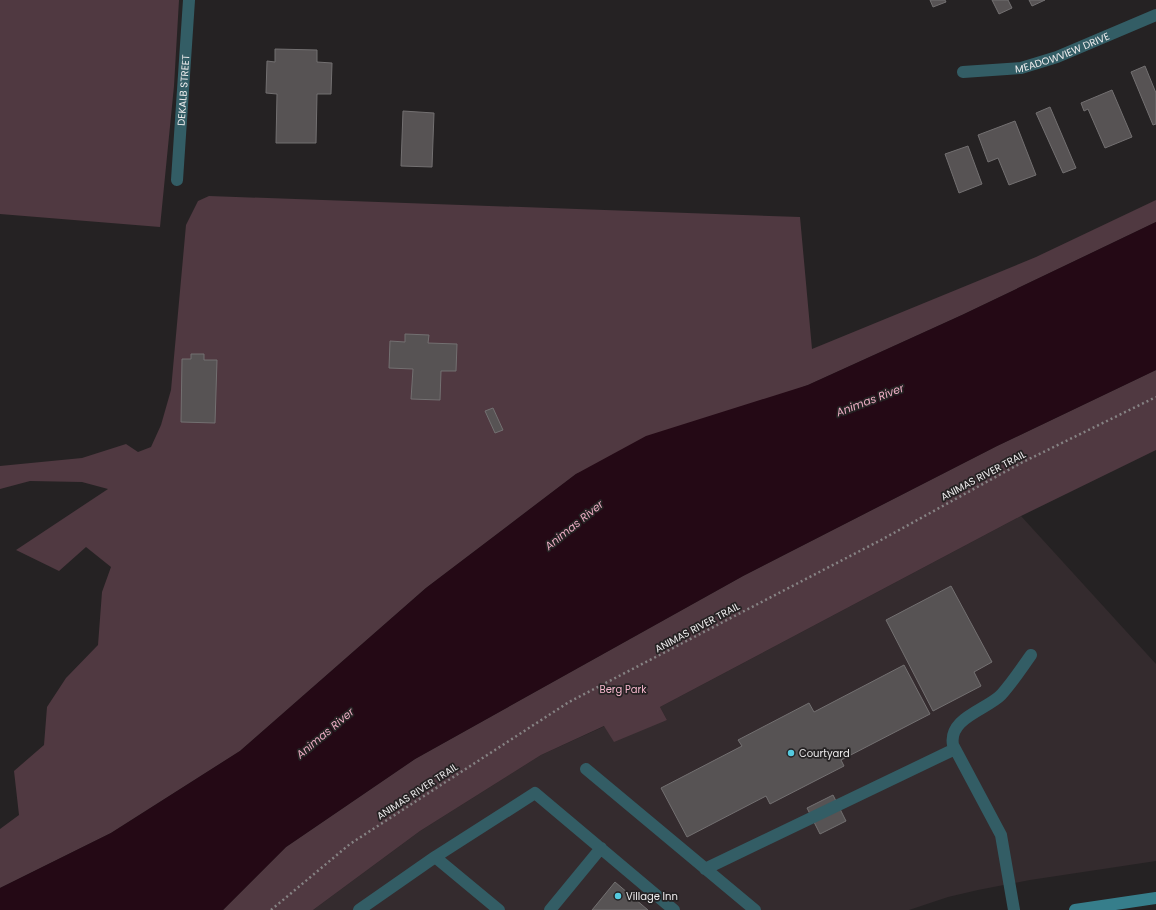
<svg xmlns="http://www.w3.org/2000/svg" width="1156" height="910" font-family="Poppins,sans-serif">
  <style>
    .built { fill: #342b2e }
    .green { fill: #503941 }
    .water { fill: #240915 }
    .building { fill: #575354; stroke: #737071 }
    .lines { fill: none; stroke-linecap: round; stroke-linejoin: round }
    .path { stroke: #868384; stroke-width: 2.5; stroke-dasharray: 2 3; stroke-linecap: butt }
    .lane { stroke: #335d65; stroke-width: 12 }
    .street { stroke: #335d65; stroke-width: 12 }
    .secondary { stroke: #367e8b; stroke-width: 12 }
    .poi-dot { fill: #55cadf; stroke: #252223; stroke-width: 1.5 }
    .labels { text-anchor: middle; stroke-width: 3.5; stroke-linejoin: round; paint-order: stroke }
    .street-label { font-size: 10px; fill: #eeeced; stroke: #252223 }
    .park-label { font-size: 10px; fill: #f6b7cd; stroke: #252223 }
    .poi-label { font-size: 10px; fill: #eeeced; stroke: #252223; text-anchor: start }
    .water-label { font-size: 11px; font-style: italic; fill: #ebadc3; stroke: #252223 }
  </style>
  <rect width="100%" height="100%" fill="#252223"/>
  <path class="built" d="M1021,516L1156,664V861L1030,880L978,890L948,897L909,910H313L420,831L541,755L605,726L667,720L660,707Z"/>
  <path class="green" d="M0,0H179L174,86L160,227L0,214Z
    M209,196L800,217L812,349L1036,257L1156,200V222L962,315L808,385L576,474L426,588L240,751L111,833L0,888V829L19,815L14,771L44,745L47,707L66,678L98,645L102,592L111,567L86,547L59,571L16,550L108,489L82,482L30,481L0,489V466L82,458L126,444L138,452L151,447L161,425L171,390L186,225L198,201Z
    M1156,370V450L1021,516L660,707L667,720L614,742L604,726L541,755L420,831L313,910H223L286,847L415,759L743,576L997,446Z"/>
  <path class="water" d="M1156,222V370L997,446L743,576L415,759L286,847L223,910H0V888L111,833L240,751L426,588L576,474L646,436L808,385L962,315Z"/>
  <path class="building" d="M930,0H945L946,2L933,7Z
    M992,0H1008L1012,8L999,14Z
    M1029,0H1045L1032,6Z
    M275,49L317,50V62L332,63L331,94H317L316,143H276L277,94L266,93L267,61L275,62Z
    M1145,66L1156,93V124L1153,125L1131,72Z
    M1112,90L1132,137L1105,148L1088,109L1084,111L1081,103Z
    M1050,107L1076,168L1063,173L1036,113Z
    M403,111L434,113L432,167L401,166Z
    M1015,121L1036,175L1009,185L998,158L988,162L978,135Z
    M968,146L982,184L959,193L945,154Z
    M405,334L429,335L428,343L457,344L456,371H441L440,400L411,399L413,369L389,368L390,341L405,342Z
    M191,354H204V360H217L215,423L181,422L182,359H191Z
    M493,408L503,430L495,433L485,411Z
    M951,586L992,662L974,672L981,686L933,711L886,620Z
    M904,665L930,714L841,760L844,766L770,804L766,796L687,837L661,788L742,746L738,740L809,703L814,712Z
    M833,795L846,821L820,834L807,808Z
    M615,882L648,910H592Z"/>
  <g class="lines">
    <path class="path" d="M271,910L350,844L569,702L881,540L1021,463L1156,397"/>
    <path class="lane" d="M586,769L755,910
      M435,857L535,793L674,910
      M705,869L955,749
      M359,910L435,857L499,910
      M550,910L601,848
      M1014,910L1001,835L953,745C948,718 986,710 1001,695C1012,683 1021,669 1031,655"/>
    <g class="street">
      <path id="s1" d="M963,72L1021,68L1057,57L1156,15"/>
      <path id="s2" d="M177,180L189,0"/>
    </g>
    <path class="secondary" d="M1075,910L1156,898"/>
  </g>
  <g class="poi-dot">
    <circle cx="791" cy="753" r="4"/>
    <circle cx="618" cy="896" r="4"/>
  </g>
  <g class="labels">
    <g class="street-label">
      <text dy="4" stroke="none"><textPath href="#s1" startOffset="102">MEADOWVIEW DRIVE</textPath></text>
      <text dy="4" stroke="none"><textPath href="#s2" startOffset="90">DEKALB STREET</textPath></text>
      <text transform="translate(983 475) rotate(-28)" y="4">ANIMAS RIVER TRAIL</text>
      <text transform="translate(697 627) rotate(-28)" y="4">ANIMAS RIVER TRAIL</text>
      <text transform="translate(417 791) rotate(-33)" y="4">ANIMAS RIVER TRAIL</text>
    </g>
    <g class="park-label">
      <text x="623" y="693">Berg Park</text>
    </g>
    <g class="poi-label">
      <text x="799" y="757">Courtyard</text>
      <text x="626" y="900">Village Inn</text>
    </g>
    <g class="water-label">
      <text transform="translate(870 400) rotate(-21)" y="4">Animas River</text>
      <text transform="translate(574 525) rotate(-39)" y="4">Animas River</text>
      <text transform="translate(325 733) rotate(-40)" y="4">Animas River</text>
    </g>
  </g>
</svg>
